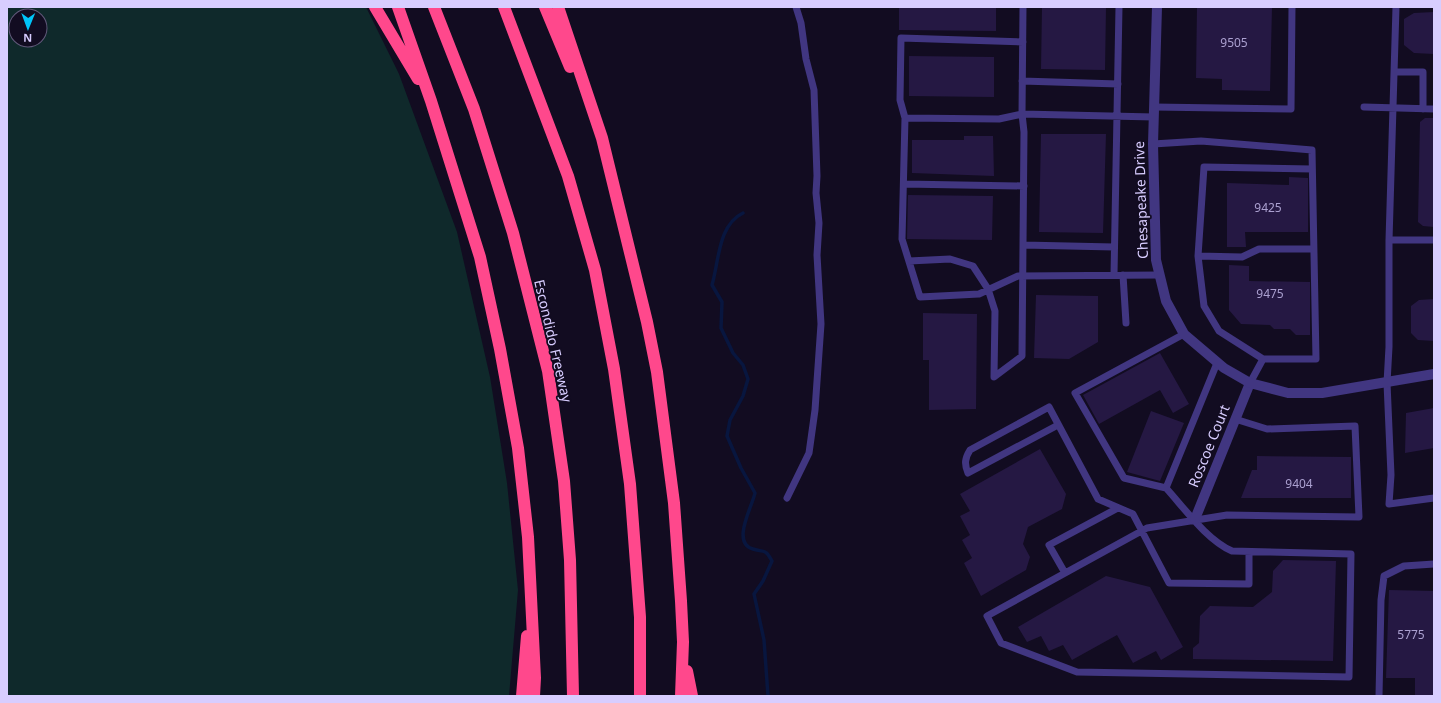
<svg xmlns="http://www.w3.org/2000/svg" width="1441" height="703" font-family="'Noto Sans',sans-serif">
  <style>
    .green { fill: #0f292b; fill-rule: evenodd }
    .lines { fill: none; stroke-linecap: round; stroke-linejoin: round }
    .stream { stroke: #08163f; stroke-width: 3.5 }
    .building { fill: #251843 }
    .service { stroke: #413681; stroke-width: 7 }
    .minor { stroke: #413681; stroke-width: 10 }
    .tertiary { stroke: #413681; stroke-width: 10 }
    .motorway { stroke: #ff488c; stroke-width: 12 }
    .labels { text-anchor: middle; stroke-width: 3.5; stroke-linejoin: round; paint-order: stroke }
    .number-label { font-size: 12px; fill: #aba0d0 }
    .street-label { font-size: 14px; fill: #d8cdff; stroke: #120c21 }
  </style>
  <rect width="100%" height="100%" fill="#120c21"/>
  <path class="green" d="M7,7H366L399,74L457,232L490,377L507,483L518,590L509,696H7ZM16,16H40V40H16Z"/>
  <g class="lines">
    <path class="stream" d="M743,213C718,225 719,261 712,285L722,302L721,328L733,353L743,365L748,379L743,396L730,420L727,436L741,468L755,493C752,507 731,543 753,549C765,553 765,548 772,561L763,581L754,594L764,640L768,696"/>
  </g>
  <path class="building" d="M899,7H996V31L899,30Z
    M1042,7H1106L1105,70L1041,69Z
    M1197,7H1272L1270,91L1222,90V79L1196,78Z
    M1434,12V54L1414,53L1404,45V19L1414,13Z
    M909,56L994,57V97L909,96Z
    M1425,118H1434V227L1423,226L1418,222L1420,122Z
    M1041,134H1106L1103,233L1039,232Z
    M964,136H993L994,176L912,173V140H964Z
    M1289,177L1308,178V232H1245L1246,247H1227V183L1289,185Z
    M908,195L993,196L992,240L907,239Z
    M1229,265L1249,266V281L1310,282V335H1296L1290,329H1274L1270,325L1241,324L1229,310Z
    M1036,295L1098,296V342L1069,359L1034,358Z
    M1434,299V341L1418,340L1411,333V306L1419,300Z
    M923,313L977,314L976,409L929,410V360H923Z
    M1160,353L1189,404L1173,413L1160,390L1099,424L1083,395Z
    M1434,408V448L1405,453L1406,413Z
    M1151,411L1184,423L1160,481L1127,472Z
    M1040,449L1066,494L1062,509L1028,527L1023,544L1030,557L1026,570L981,596L964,563L972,558L962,540L970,535L960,516L970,511L960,494Z
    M1257,456L1351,457V498H1241L1252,470H1257Z
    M1283,560L1336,561L1333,661L1193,659V648L1199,643L1200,616L1210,606L1253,607L1272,592L1273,571Z
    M1106,576L1150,587L1183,647L1161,660L1156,651L1133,663L1117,635L1072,660L1063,645L1049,651L1041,636L1027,642L1018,627Z
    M1389,590L1434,591V696H1415V678H1386Z"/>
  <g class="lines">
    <path class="service" d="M1396,7L1389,240V347L1387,383L1391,475L1389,504L1434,498
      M1023,42L901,38L900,100L905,118L902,239L920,297L979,294L1018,276L1160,275
      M1394,72H1423V109
      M1022,81L1118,84
      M1154,107L1291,109L1292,7
      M1364,107L1434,109
      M905,118L999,119L1022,114L1154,117
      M1153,144L1201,141L1312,150L1316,359H1263L1219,331L1204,306L1198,256L1204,167L1312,169
      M904,184L1024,186
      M1389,240H1434
      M1023,245L1114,247
      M1198,256L1242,257L1259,249H1313
      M909,261L950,259L973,266L988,289L995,311L994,377L1022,356L1024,132L1022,114L1023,7
      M1114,275L1119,7
      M1123,275L1126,323
      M1217,363L1166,488C1185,509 1207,540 1232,551L1351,554L1349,677L1077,672L1001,643L987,616L1147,528L1227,515L1359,517L1355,426L1267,429L1235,419
      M1250,383L1263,359
      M1058,425L968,473C964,464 965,458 970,450L1049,407L1098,499L1133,514L1169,583L1249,584V552
      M1166,488L1124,478L1075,393L1184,334
      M787,498L809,453L815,410L821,324L817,255L819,223L816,193L817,176L814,90L806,59L801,23L796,7
      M1065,573L1049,545L1118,508
      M1379,696L1381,600L1384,576L1404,566L1434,564"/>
    <path class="minor" d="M1195,519L1250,383"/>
    <path class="tertiary" d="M1157,7L1153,144L1156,260L1166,301L1184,334L1224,368L1250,383L1288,393H1322L1434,374"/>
    <path class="motorway" d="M375,7L418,79
      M398,7L431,101L480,257L500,349L518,448L528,537L535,678L534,696
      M434,7L474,109L513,233L548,371L564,481L570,560L573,696
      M504,7L568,176L595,270L614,369L630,484L640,617V696
      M545,7L570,67
      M558,7L602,138L647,322L657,372L674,503L681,601L683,642L681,696
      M687,671L692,696
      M522,696L527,636"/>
  </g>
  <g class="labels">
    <g class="number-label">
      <text x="1234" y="47">9505</text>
      <text x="1268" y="212">9425</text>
      <text x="1270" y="298">9475</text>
      <text x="1299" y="488">9404</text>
      <text x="1411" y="639">5775</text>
    </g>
    <g class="street-label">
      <text transform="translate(1141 200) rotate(-92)" y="5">Chesapeake Drive</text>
      <text transform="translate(553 341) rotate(77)" y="5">Escondido Freeway</text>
      <text transform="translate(1209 446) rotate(-68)" y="5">Roscoe Court</text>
    </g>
  </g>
  <rect width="1441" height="703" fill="none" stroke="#d8cdff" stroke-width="16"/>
  <g transform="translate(28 28) rotate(181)"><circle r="19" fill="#120c21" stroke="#61597a"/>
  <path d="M0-3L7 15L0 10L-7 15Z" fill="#00c4f8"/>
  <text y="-6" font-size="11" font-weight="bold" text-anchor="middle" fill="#d8cdff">N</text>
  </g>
</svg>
